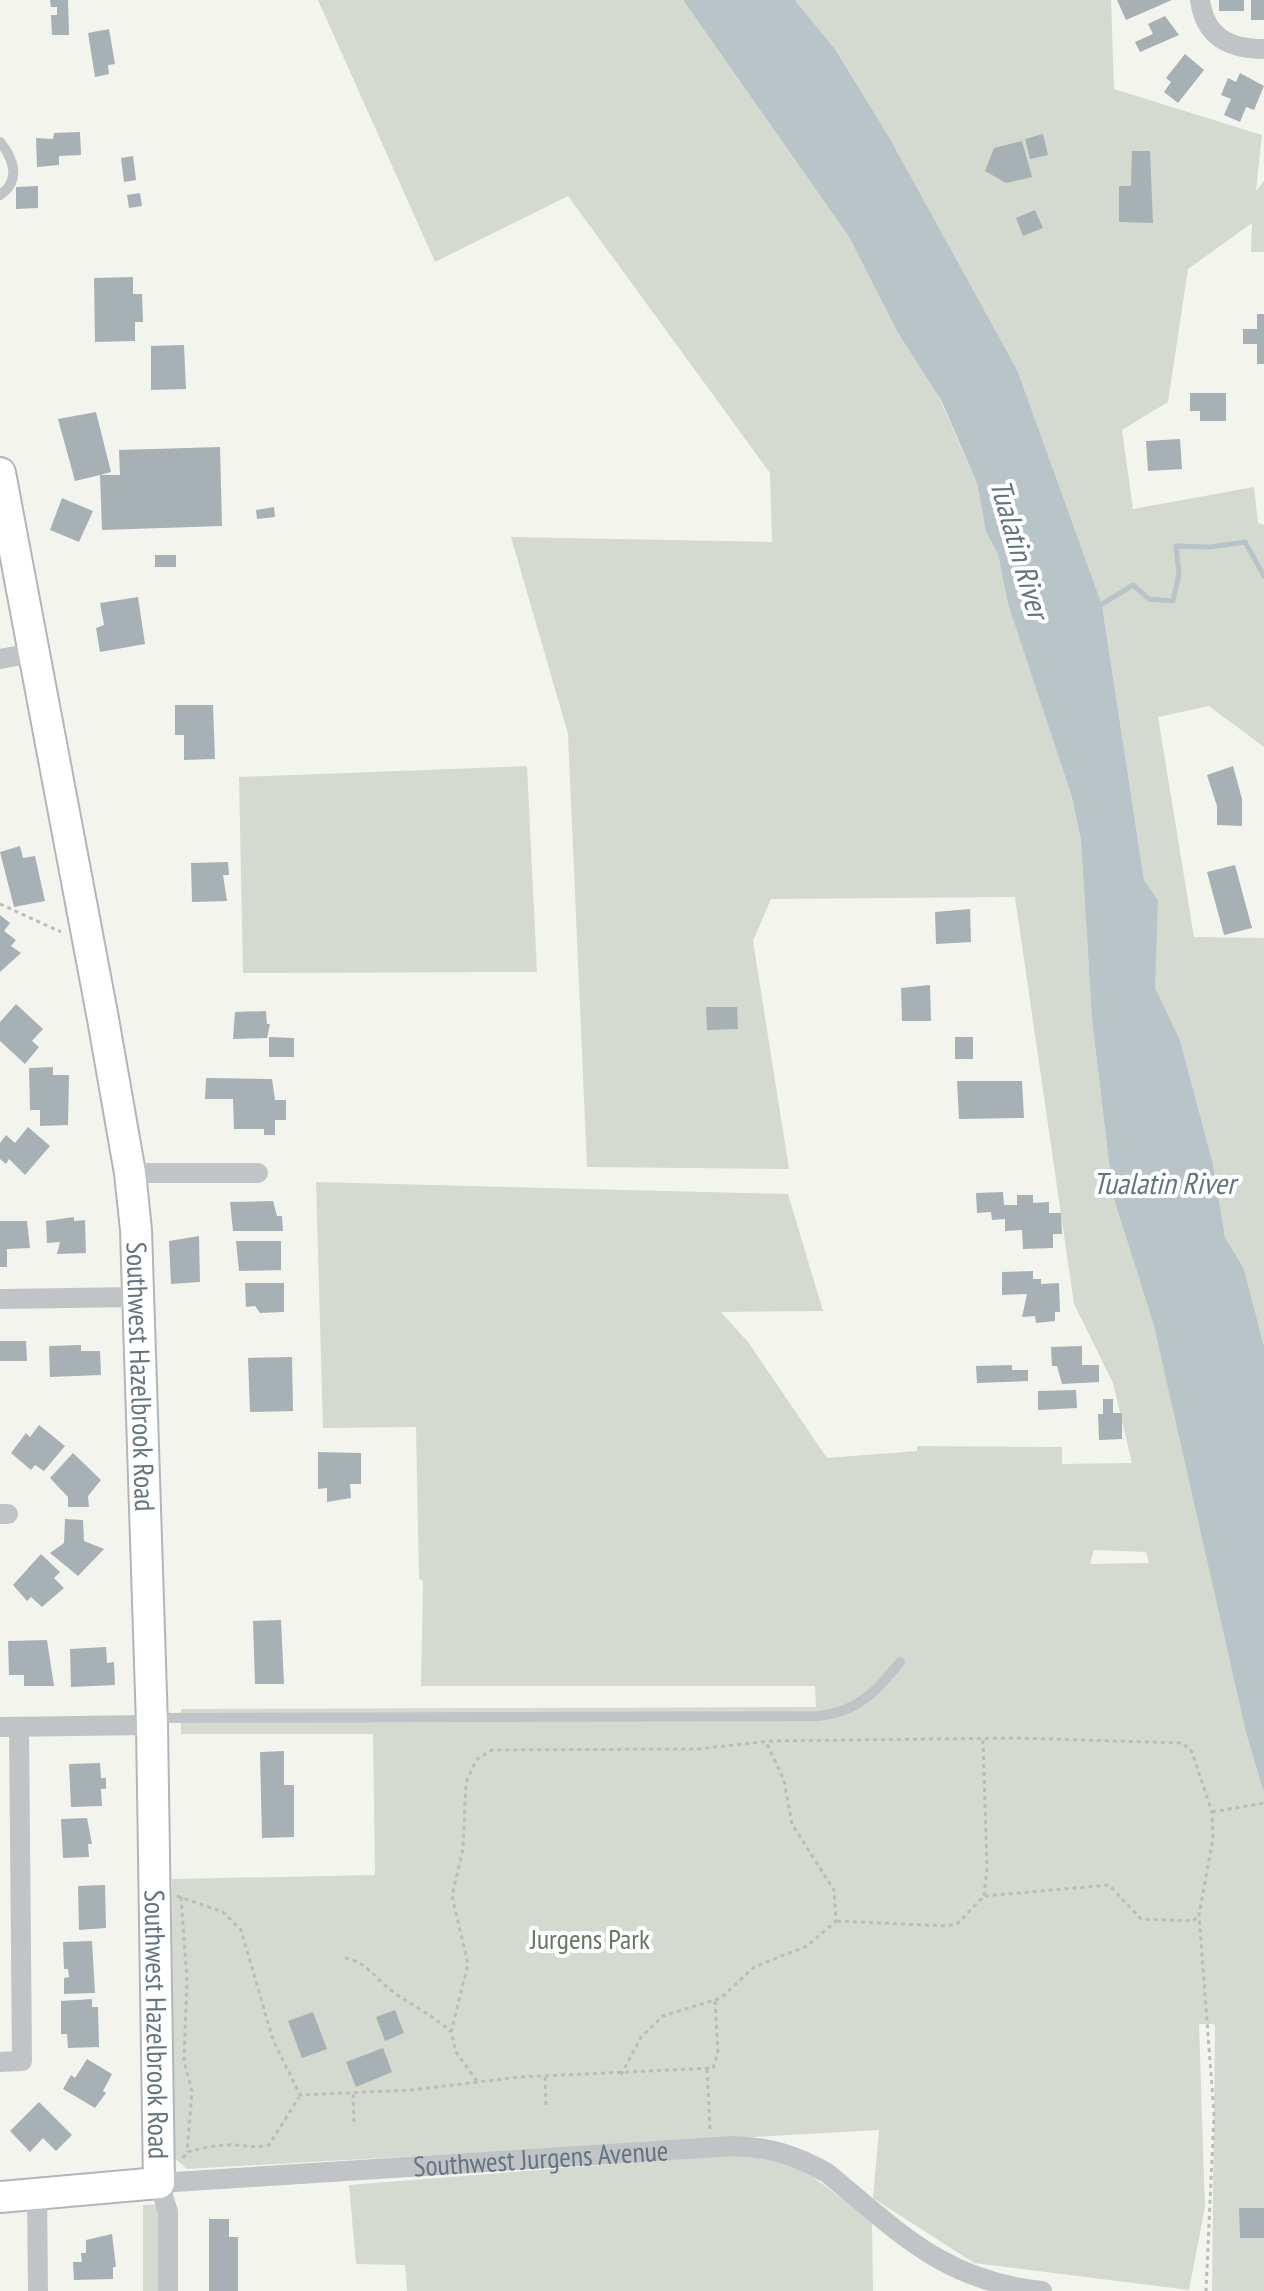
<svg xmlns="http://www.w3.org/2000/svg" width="1264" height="2291" font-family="'PT Sans Narrow',sans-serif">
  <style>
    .green { fill: #d4dad0; fill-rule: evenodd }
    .water { fill: #b9c4c9 }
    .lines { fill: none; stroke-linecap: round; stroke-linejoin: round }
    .stream { stroke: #b9c4c9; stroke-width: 5 }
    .building { fill: #a7b0b4 }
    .secondary-casing { stroke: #b1b6ba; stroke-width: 34 }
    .path { stroke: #babcbe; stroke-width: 3; stroke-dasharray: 4 4; stroke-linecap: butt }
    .lane { stroke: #c1c4c7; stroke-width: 10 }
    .street { stroke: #c1c4c7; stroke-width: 20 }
    .secondary { stroke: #fff; stroke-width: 30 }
    .labels { text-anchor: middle; stroke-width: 8; stroke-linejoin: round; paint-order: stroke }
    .street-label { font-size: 28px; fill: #637480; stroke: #fff }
    .park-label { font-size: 28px; fill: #667761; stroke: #fff }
    .water-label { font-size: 30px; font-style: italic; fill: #5f767e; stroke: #fff }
  </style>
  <rect width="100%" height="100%" fill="#f4f4ef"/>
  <path class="green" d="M318,0H683L849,237L898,333L937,393L977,483L986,531L998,554L1009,603L1072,799L1081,841L1092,1020L1113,1196L1154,1326L1264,1793V2291H1212L1215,2024H1199L1205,2207L1189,2290L974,2263L873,2198L879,2130L187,2169L173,2157L172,1879L375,1875L373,1734H181V1709L816,1707L815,1686H421L423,1581L419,1579L416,1427L323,1428L316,1182L788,1194L823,1311L721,1312L748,1342L827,1458L917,1451V1446L1062,1447V1464L1132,1463L1113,1383L1074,1304L1015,897L771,899L753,941L789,1169L587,1167L568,734L511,537L772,542L770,473L568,196L435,262ZM1094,1550L1146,1552L1149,1563L1090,1564Z
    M795,0H1111L1114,89L1262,135L1256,191L1264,181V252H1251L1252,223L1188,269L1168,402L1122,430L1133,509L1254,487L1258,523L1264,525V747L1209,706L1158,717L1194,937L1264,938V1346L1244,1269L1225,1237L1213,1164L1180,1040L1154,988L1158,900L1144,880L1102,605L1016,370L889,137L835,49Z
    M527,766L537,972L243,973L239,777Z
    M739,2154L799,2166L872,2222L873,2291H407L405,2265L356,2264L349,2185Z
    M163,2204V2291H143V2205Z"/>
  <path class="water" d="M683,0H795L835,49L889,137L1017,370L1102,605L1144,880L1158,900L1155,988L1180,1040L1213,1164L1225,1237L1244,1269L1264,1346V1793L1246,1732L1154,1326L1113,1196L1092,1020L1081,841L1072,798L1008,603L998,554L986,532L977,483L941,400L898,333L849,237Z"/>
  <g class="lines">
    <path class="stream" d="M1099,606L1133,585L1149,599L1173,601L1179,574L1176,546L1210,547L1245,542L1264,576"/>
  </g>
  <path class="building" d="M50,0H68L69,35H52L51,15H57V7H51Z
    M1117,0H1172L1126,20Z
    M1219,0H1244V11H1219Z
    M1251,0H1264V20H1251Z
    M1165,16L1179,35L1140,52L1135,42L1153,34L1148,24Z
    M109,29L115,64L108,65L109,74L95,77L88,33Z
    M1185,54L1204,70L1178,103L1164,92L1171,82L1166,78Z
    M1240,73L1264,86L1254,110L1246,107L1240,122L1224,115L1231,99L1221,95L1228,78L1236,82Z
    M80,132L81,155L59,156V165L37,167L36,138L53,139L54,133Z
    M1043,134L1048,155L1030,159L1025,139Z
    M1022,141L1032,177L1006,183L985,171L994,148Z
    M1132,151H1150L1153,223L1119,222V186H1131Z
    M133,156L136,180L124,182L121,158Z
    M38,186V208L16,209V187Z
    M140,193L142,206L129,208L127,195Z
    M1035,210L1043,228L1023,236L1016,218Z
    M133,277V294H142L143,322H135V341L95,342L94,278Z
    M1257,314H1264V364H1257V344H1243V329H1257Z
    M184,345L186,389L151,390V346Z
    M1190,393H1226V421H1200V411H1190Z
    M96,412L111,472L100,475H120L119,450L220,447L222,526L102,530L100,475L75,481L58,419Z
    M1180,439L1182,469L1148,471L1146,441Z
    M62,498L93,511L79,542L50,530Z
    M274,507L275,517L257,519L256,510Z
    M155,555H176V567H155Z
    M138,597L145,644L100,652L96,628L104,625L100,603Z
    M175,705H213L215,759L184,760V735H175Z
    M1233,766L1242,799V826L1217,825V806L1207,775Z
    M20,846L23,858L35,856L45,901L14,907L0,852Z
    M228,862L229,875H223L227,901L192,902L191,863Z
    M1235,865L1252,928L1224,935L1207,872Z
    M970,909L971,942L936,944L935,912Z
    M0,915L10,923L4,931L16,940L11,946L21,953L0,972Z
    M930,985L931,1021H902L901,988Z
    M16,1004L43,1029L32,1041L39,1047L25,1064L0,1041V1022Z
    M706,1007H737L738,1029L707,1030Z
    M266,1011L267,1024H270L267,1038L233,1039L235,1012Z
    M269,1037L294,1038V1057H269Z
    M955,1037H973V1059H955Z
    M53,1067V1075H69L68,1125L40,1126V1110H30L29,1068Z
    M206,1078L272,1079L275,1100H286V1120H275V1135H264V1129H234L233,1099H205Z
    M957,1081H1022L1024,1118L959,1119Z
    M28,1127L50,1146L25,1175L9,1159L6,1164L0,1159V1143L6,1135L15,1143Z
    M1003,1192L1004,1205H1017V1195H1033V1203L1049,1202V1213H1061L1062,1234H1053V1248L1023,1249L1022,1230L1005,1231V1219L992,1220L991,1212L977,1213L976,1193Z
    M273,1201L277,1216H282L283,1231H233L230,1202Z
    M74,1217V1221L85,1220L86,1253L57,1254L60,1242L47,1243L46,1221Z
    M0,1221H27L30,1248L7,1249V1267H0Z
    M199,1236L200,1282L171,1284L169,1241Z
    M236,1241H281V1270L239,1271Z
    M1033,1271V1279H1041V1284L1059,1283L1060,1312H1055V1321L1036,1323L1035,1316L1022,1317L1027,1294L1002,1295V1272Z
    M245,1283H284V1312L260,1313L255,1306L246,1307Z
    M0,1341H26L27,1361H0Z
    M81,1345V1351H100L101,1375L50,1377L49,1346Z
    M1082,1346V1365H1099V1382L1062,1384L1057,1366H1052L1051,1347Z
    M292,1357L293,1411L250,1412L248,1358Z
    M1012,1365V1370H1028V1381L977,1383L976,1366Z
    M1076,1390L1077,1408L1038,1410V1391Z
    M1103,1399H1113V1413H1122V1439L1099,1440L1098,1414H1103Z
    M39,1425L65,1446L44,1471L35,1465L31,1470L11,1453L26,1433L30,1437Z
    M318,1452L361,1453V1484H350L351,1498L327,1502V1488L318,1489Z
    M73,1453L101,1480L88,1496L89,1507H68V1497L50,1478Z
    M65,1519L83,1520L84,1541L104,1549L78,1576L50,1553L64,1543Z
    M41,1554L60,1572L54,1578L64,1588L42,1607L31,1597L27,1601L13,1585Z
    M281,1620L284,1684H255L253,1621Z
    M47,1640L54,1686H24V1675H9L8,1641Z
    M106,1647L107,1663L114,1662L115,1685L71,1687L70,1649Z
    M284,1751V1785H294V1837L262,1838L260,1752Z
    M100,1763L101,1778H106V1789H101L102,1806L71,1807L69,1764Z
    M87,1818L92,1844H88L89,1857L63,1858L61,1819Z
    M105,1885L106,1928L79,1930L78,1886Z
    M92,1941L95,1993L64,1994V1978L69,1977L68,1969H64L63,1942Z
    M92,1999V2007H98L99,2047L68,2048L67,2034H61V2001Z
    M395,2010L404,2033L385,2041L376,2017Z
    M313,2012L327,2049L302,2058L288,2021Z
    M383,2048L392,2072L356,2087L346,2062Z
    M87,2059L112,2074L103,2091L106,2093L95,2108L63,2089L71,2075L75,2078Z
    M39,2102L72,2135L56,2151L43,2138L30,2152L10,2131Z
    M1239,2208H1264V2238H1240Z
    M209,2219H229V2237H238V2291H209Z
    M112,2234L116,2267H113V2279L74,2280L73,2262H82L81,2253H86V2240Z"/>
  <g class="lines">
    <g class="secondary-casing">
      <g id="secondary">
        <path id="s2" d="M0,473L103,1019L130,1173L136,1230L152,1725L159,2183L0,2197"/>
      </g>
    </g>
    <path class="path" d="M0,904L61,932
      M983,1740L987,1868L984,1896
      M1212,1812L1264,1803
      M177,1896L223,1912L241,1930L273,2040L300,2095L411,2090L520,2077L713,2068L718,2053L715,2001
      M181,1897L187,1979L184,2061L192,2091L187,2152
      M837,1921L947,1926L957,1924L984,1896L1109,1885L1141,1919L1193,1921L1199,1915
      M345,1958C369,1963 374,1978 392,1991C412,2006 432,2014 451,2032
      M707,2069L710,2129
      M621,2075L641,2037L663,2016L721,1998L754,1967L807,1946L836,1921L834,1890L792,1824L784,1780L766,1742
      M545,2077L546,2106
      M477,2081L456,2052L451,2032L468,1964L452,1896L463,1849L466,1783L476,1760L492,1750L698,1749L770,1741L1016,1738L1183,1743L1192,1752L1212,1812L1213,1838L1199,1915L1214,2114L1206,2291
      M353,2094L354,2122
      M183,2158L187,2152C202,2148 220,2144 235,2145C249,2146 256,2148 269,2145L299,2097"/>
    <path class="lane" d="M0,142C14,159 21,181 0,195
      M154,1718L818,1716C857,1712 876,1692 900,1662"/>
    <g class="street">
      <path d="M1200,0C1205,37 1229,49 1264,49"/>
      <path d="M0,659L33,653"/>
      <path d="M130,1173H258"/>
      <path d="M0,1299L137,1297"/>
      <path d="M0,1514H8"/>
      <path d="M0,1727L152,1725"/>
      <path d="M0,2062L22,2061L19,1727"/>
      <path d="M37,2193L38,2291"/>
      <path id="s1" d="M168,2291V2212L159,2183L733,2146C769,2147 796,2155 827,2173C900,2233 944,2281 1042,2291"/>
    </g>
    <use href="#secondary" class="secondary"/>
  </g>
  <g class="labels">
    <g class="street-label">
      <text dy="10" stroke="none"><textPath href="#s2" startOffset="916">Southwest Hazelbrook Road</textPath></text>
      <text dy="10" stroke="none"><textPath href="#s2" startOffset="1564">Southwest Hazelbrook Road</textPath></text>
      <text dy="10" stroke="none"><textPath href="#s1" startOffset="492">Southwest Jurgens Avenue</textPath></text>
    </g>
    <g class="park-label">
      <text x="590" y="1949">Jurgens Park</text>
    </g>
    <g class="water-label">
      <text transform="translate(1019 549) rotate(74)" y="10">Tualatin River</text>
      <text x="1164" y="1194">Tualatin River</text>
    </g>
  </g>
</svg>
